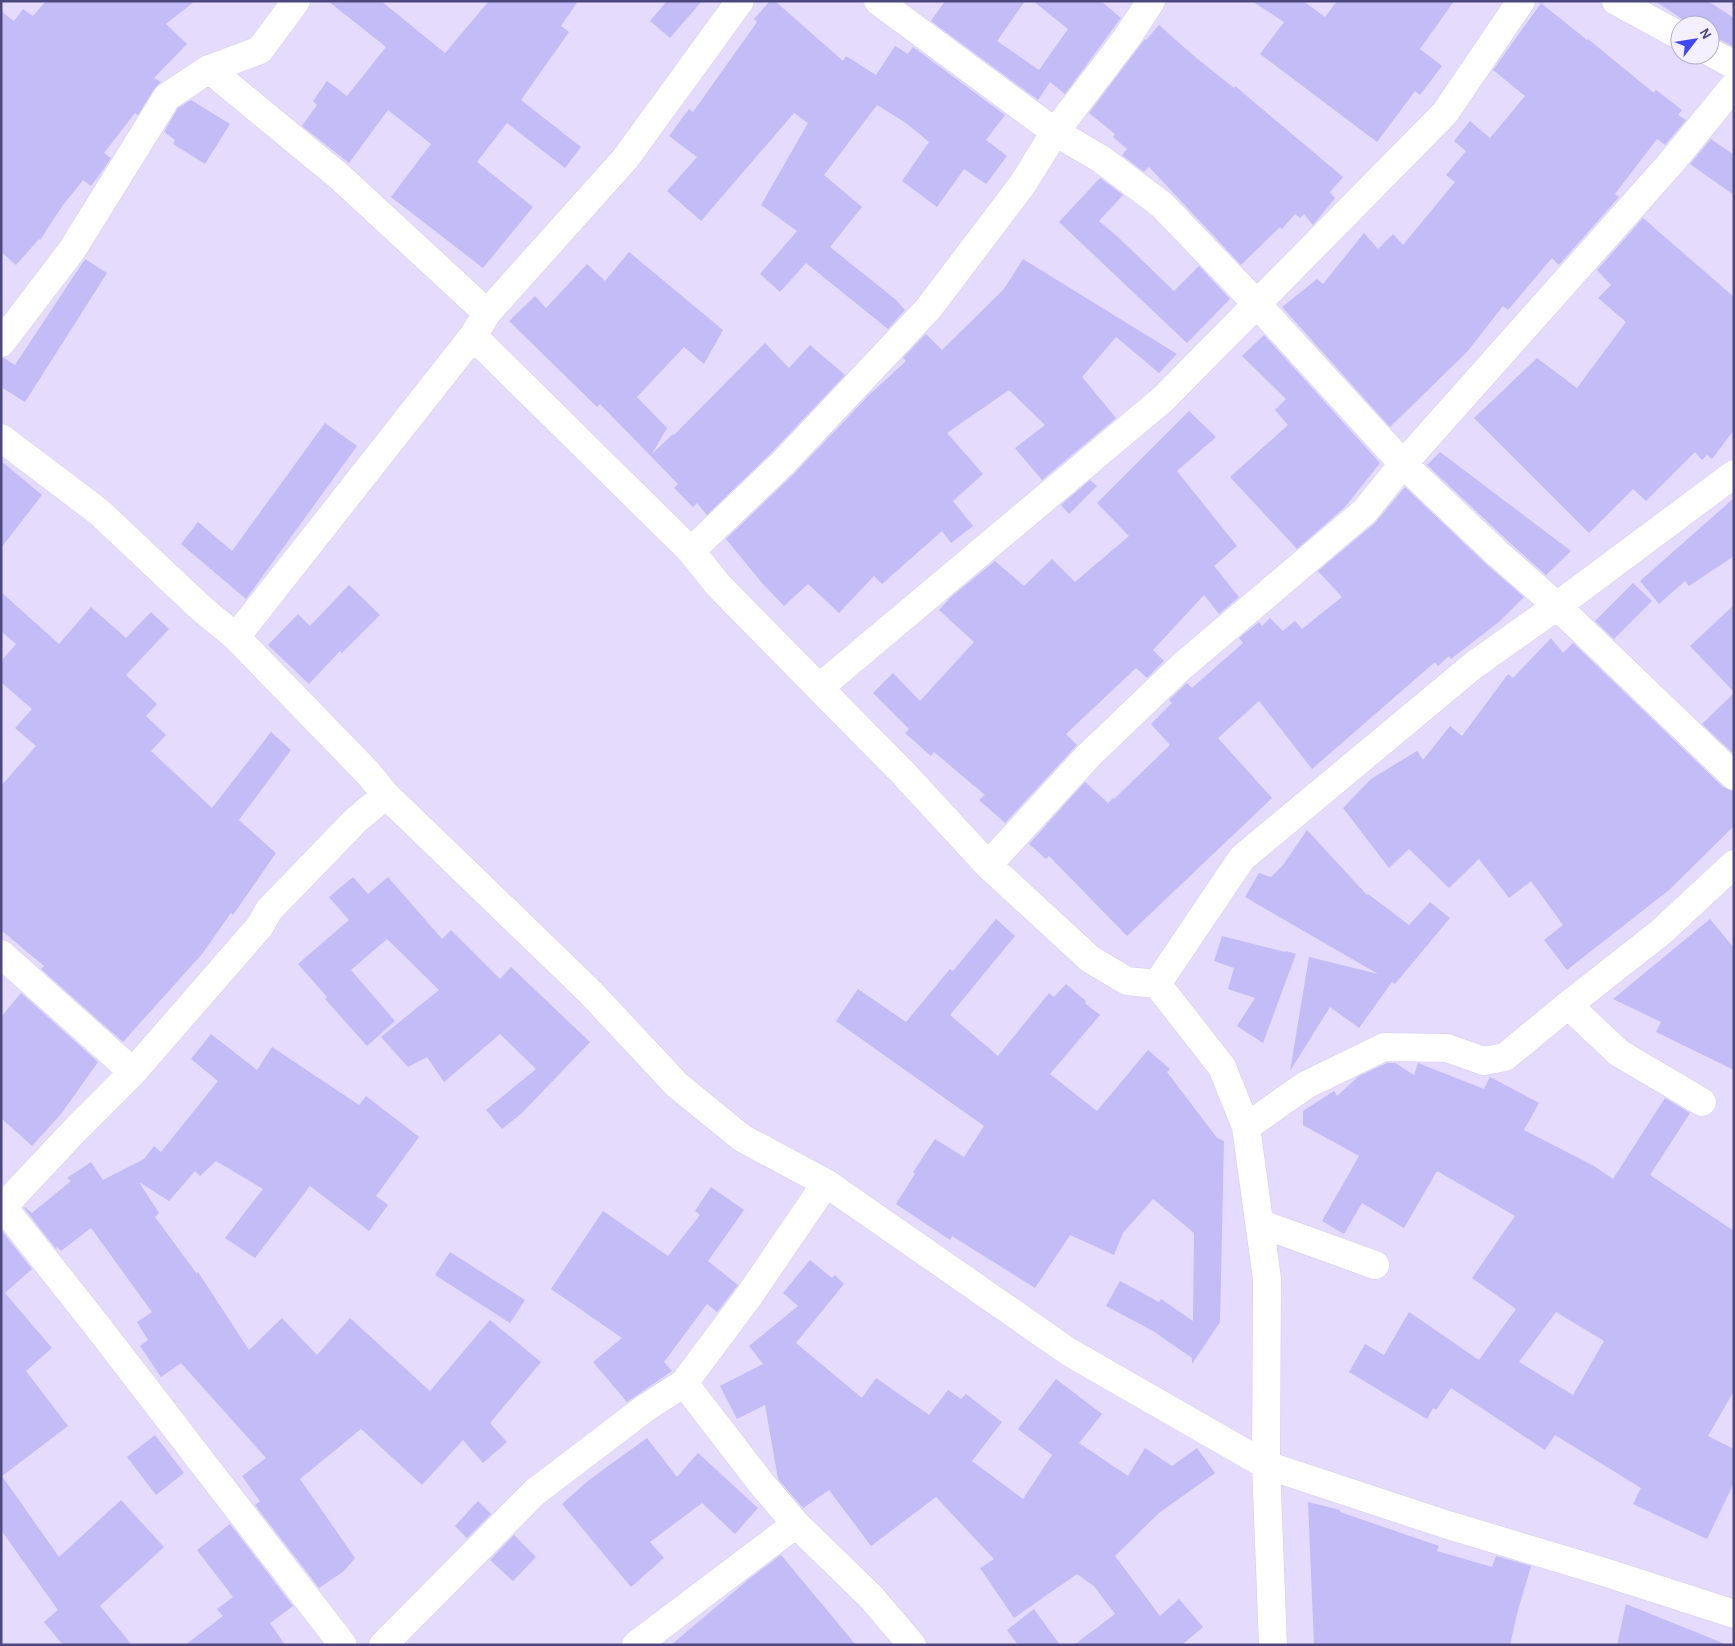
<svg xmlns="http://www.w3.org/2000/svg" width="1735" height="1646" font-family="'Alegreya Sans',sans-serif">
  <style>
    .residential { fill: #e5dbfc; fill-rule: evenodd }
    .building { fill: #c4bcf7; fill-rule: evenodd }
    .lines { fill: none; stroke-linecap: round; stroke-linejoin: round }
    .minor-casing { stroke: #d3cbef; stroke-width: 29 }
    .minor { stroke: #fff; stroke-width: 28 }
  </style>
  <rect width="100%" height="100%" fill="#f0e8ff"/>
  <path class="residential" d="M1,1H1734V1645H1287L1281,1480L1283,1645H1ZM1680,25H1710V55H1680Z"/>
  <path class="building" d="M46,1H195L166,24L187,44L154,78L161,82L154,89L138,115L135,113L104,153L111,158L103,170L91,186L83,180L63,205L40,240L39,239L16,265L1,252V11L14,21L23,9L33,16Z
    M328,1H381L445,53L489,1H578L561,26L569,32L521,100L581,147L565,168L507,123L477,162L533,207L483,268L391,197L431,144L388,110L349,163L302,126L317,105L313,101L327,81L347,96L386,47Z
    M667,1H702L670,38L650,21Z
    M770,1H775L843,61L846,56L876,75L895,46L908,54L913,47L1005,115L986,140L1007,156L986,184L964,169L937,207L902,181L929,142L906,123L877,105L824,175L862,207L830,247L895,299L905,310L888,329L806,263L780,292L760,274L797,231L761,205L808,123L794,113L701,221L667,191L697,157L669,136L689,109L693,112L757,22L754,19Z
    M945,1H1025L997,41L1039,70L1068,29L1033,1H1101L1121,18L1065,94L1050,82L1038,100L931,21Z
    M1252,1H1303L1325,17L1337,1H1454L1420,49L1442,66L1420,95L1415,91L1377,142L1260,54L1284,22Z
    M1655,1H1708L1734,18V47L1717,38L1710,36V25H1691Z
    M1541,3L1587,40L1588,39L1654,93L1656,90L1682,110L1678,115L1686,120L1665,145L1657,139L1615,194L1619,197L1559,265L1552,258L1508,310L1503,306L1467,352L1390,427L1282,307L1317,279L1323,284L1364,233L1378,249L1393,234L1403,245L1455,182L1446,175L1466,151L1454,141L1470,121L1490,138L1525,96L1493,70Z
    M1159,25L1194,56L1234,88L1235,86L1343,177L1330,192L1335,198L1313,225L1304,214L1300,218L1295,214L1282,229L1280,227L1241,265L1149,167L1144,172L1122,155L1127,149L1113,137L1115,134L1089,113L1145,39L1146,40Z
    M191,100L230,124L205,164L173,144L175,140L164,132L178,108Z
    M1711,139L1734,155V195L1690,164Z
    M1100,178L1123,195L1099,221L1118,237L1174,291L1199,266L1230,299L1187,343L1059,222Z
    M1643,218L1734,297V430L1712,459L1707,455L1702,460L1695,452L1646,501L1633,489L1589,533L1474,418L1537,358L1577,388L1626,322L1598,298L1611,285L1597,270Z
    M629,252L723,330L704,364L684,347L637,397L667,428L652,454L673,434L674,435L765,343L789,368L810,345L845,375L772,452L707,515L697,503L693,507L674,488L678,484L600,404L597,407L509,321L535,296L546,308L587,264L605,281Z
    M85,259L107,273L25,402L1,387V358H4L15,365Z
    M1023,259L1177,354L1159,373L1116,337L1082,377L1116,418L1042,480L1015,448L1045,425L1009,390L947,433L983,474L953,501L973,526L951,543L942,531L882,584L874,576L839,613L808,584L784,606L762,583L726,539L794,474L869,395L906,361L903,358L926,334L942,350L1004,289Z
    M1264,335L1380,463L1345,507L1297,549L1230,477L1288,425L1275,410L1286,399L1242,356Z
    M1189,411L1216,437L1177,471L1237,546L1214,566L1239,597L1219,614L1204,595L1153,650L1164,661L1147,678L1136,668L1066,734L1077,745L1005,823L979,800L985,795L934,752L931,756L905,733L909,729L873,693L893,673L920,701L974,642L939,610L950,598L995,561L1024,586L1052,559L1075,582L1129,536L1097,503Z
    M325,423L357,446L246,599L181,544L198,522L232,551Z
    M1440,452L1571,551L1546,575L1509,542L1427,465Z
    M1,461L42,495L1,548Z
    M1090,480L1097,486L1069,514L1061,505Z
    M1405,487L1488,566L1524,597L1500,621L1451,659L1449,656L1438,666L1435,662L1312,769L1259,701L1218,738L1272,798L1127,936L1049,856L1046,859L1029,844L1085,782L1108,803L1113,798L1114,799L1170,745L1151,724L1172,703L1169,700L1187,683L1192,688L1243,643L1239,638L1259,622L1262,626L1270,618L1283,631L1295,621L1302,629L1342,597L1318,571L1375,523Z
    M1734,498V556L1689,586L1685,581L1659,604L1640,581Z
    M1633,583L1652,601L1614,639L1595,621Z
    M349,585L380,615L342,653L340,651L309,684L268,645L298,614L310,626Z
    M1,592L59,644L91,607L126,638L151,612L169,629L126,675L157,704L146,716L166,735L151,751L212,808L271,732L291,750L239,820L276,853L233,915L231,913L202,954L123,1042L41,969L44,966L1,930V786L36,746L15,728L32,709L1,682V661L16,644L1,631Z
    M1734,605V692L1690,646Z
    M1551,638L1563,653L1573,643L1723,787L1734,791V826L1669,890L1567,970L1544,940L1563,925L1531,881L1509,898L1479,859L1449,888L1409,849L1389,868L1343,808L1371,779L1417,751L1423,760L1450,726L1462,736L1508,674L1513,678Z
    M1734,693V754L1702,724Z
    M1307,830L1367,895L1368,894L1409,925L1430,902L1450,918L1395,984L1392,982L1359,1028L1330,1007L1290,1071L1309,957L1378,974L1245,897L1259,873L1271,877L1283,865Z
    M353,877L368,894L388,877L442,939L451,930L500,979L511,967L590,1042L522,1113L502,1129L486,1110L536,1069L500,1034L444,1082L427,1057L408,1067L381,1037L439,990L387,939L351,970L395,1021L367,1046L325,999L327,997L298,964L349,920L329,897Z
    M996,919L1015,936L950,1015L998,1056L1049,993L1054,997L1066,984L1086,1001L1085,1003L1100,1015L1050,1074L1097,1111L1148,1050L1170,1069L1167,1072L1217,1138L1224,1141L1220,1322L1192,1364V1358L1153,1331L1106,1306L1120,1281L1159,1302L1161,1299L1193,1321L1194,1233L1153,1199L1123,1233L1114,1255L1070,1235L1035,1288L952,1236L950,1240L896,1204L915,1174L913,1172L935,1139L964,1157L984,1126L836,1021L858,989L906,1022L950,969L953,971Z
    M1710,919L1734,948V1070L1656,1032L1661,1022L1613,999Z
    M1222,936L1285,952L1286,951L1296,954L1263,1043L1237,1026L1255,998L1228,989L1234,968L1214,961Z
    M21,993L98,1062L61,1114L32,1146L1,1118V1017Z
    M211,1034L257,1070L272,1047L359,1105L366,1096L419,1137L376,1196L388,1205L369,1231L310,1186L255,1258L225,1238L263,1189L216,1161L200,1176L195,1171L169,1201L139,1182L159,1213L155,1217L197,1274L198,1272L249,1350L282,1318L317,1355L350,1318L430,1391L490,1320L541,1362L490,1423L507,1442L483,1463L463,1440L422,1485L361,1429L300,1479L355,1558L344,1571L319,1588L255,1505L260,1501L242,1476L266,1458L181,1363L161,1377L140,1346L148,1340L137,1322L152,1312L91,1228L61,1251L57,1247L56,1249L24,1208L25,1207L32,1213L71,1181L67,1178L91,1162L103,1180L144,1159L154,1146L161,1152L218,1081L191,1059Z
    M1387,1063H1395L1414,1075L1418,1063L1484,1089L1490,1077L1539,1103L1524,1130L1594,1166L1613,1179L1665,1098L1690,1113L1650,1175L1734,1231V1391L1708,1436L1734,1449V1483L1707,1539L1633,1504L1641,1488L1555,1435L1545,1450L1451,1388L1436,1410L1433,1408L1427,1419L1349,1372L1365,1344L1384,1355L1409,1312L1479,1360L1516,1309L1472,1278L1515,1216L1437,1171L1404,1228L1362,1203L1344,1234L1322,1221L1359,1156L1303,1125V1111L1334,1091L1337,1096L1359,1076ZM1556,1312L1604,1341L1573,1395L1519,1362Z
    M711,1187L744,1210L708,1261L738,1285L717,1312L707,1304L664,1362L672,1371L627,1402L593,1362L622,1338L551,1289L603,1211L668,1256L700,1215L695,1211Z
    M1,1230L32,1269L5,1293L52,1348L26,1371L68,1426L2,1476L59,1557L121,1500L164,1547L100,1606L132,1645H63L44,1622L58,1610L1,1530Z
    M450,1252L525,1300L510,1323L435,1275Z
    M810,1260L832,1278L835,1275L844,1284L796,1343L862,1398L876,1378L929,1415L948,1390L961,1399L966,1394L1002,1422L972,1461L1023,1499L1052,1455L1018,1429L1056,1379L1102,1414L1079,1443L1128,1476L1145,1448L1172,1466L1197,1448L1215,1473L1159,1513L1115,1556L1160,1616L1179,1599L1203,1627L1182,1645H1074L1115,1614L1094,1586L1077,1574L1014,1618L980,1568L994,1559L936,1497L871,1546L829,1490L803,1508L778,1479L765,1405L737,1419L720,1386L763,1364L749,1346L798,1306L783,1293Z
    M155,1435L184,1473L156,1495L127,1457Z
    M647,1438L677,1477L698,1453L758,1508L735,1534L702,1503L650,1542L664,1558L631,1587L562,1504L589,1480Z
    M478,1501L491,1514L467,1538L455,1526Z
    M1308,1502L1340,1510V1512L1439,1546L1437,1551L1492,1567L1496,1556L1531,1566L1518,1610L1510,1645H1314Z
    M230,1524L293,1606L270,1623L285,1645H185L223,1616L217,1609L233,1597L197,1550Z
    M514,1535L536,1557L513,1581L490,1560Z
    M781,1555L856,1645H671L749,1579Z
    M1626,1604L1725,1644L1724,1645H1617Z
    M1034,1609L1060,1645H1018L1007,1630Z"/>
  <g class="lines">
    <g class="minor-casing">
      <path id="minor" d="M878,1L1055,132L1101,159L1162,205L1256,303L1403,464L1498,554L1557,606L1734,776
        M1616,1L1680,36
        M1710,52L1734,65
        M209,69L341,178L487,313L473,336L691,551L718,585L905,775L988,865L1090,959L1127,981L1157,984L1222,1067L1246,1127L1267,1279L1266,1465L1273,1645
        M487,313L625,159L740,1
        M1,343L72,250L167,97L209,69L260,50L296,1
        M1,438L99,512L202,609L236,637L368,773L386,795L590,992L677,1085L742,1138L826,1183L1069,1352L1266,1465L1448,1525L1601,1571L1734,1614
        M691,551L783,463L928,309L1022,185L1055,132L1126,39L1151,1
        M236,637L473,336
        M820,687L1163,399L1445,113L1521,1
        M988,865L1089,755L1181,667L1365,511L1403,464L1670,164L1734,86
        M1,954L133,1072
        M1157,984L1242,858L1474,665L1557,606L1734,474
        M1568,1005L1619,1053L1702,1102
        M1246,1127L1306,1085L1384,1047L1447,1048L1484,1061L1505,1057L1568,1005L1661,932L1734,864
        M3,1207L98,1327L343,1645
        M1,1209L78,1127L133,1072L260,926L269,910L356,820L386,795
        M1261,1224L1375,1265
        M684,1383L761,1483L796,1524L871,1597L912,1645
        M383,1645L535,1492L644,1409L684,1383L749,1296L826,1183
        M636,1645L796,1524"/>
    </g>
    <use href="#minor" class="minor"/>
  </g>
  <rect width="1735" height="1646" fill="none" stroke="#4c487d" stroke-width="5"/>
  <g transform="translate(1695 40) rotate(59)"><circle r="24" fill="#f5f0ff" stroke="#b1adcb"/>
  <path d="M0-4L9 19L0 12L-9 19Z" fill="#4149f5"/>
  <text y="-8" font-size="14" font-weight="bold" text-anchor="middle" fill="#4c487d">N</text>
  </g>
</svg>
